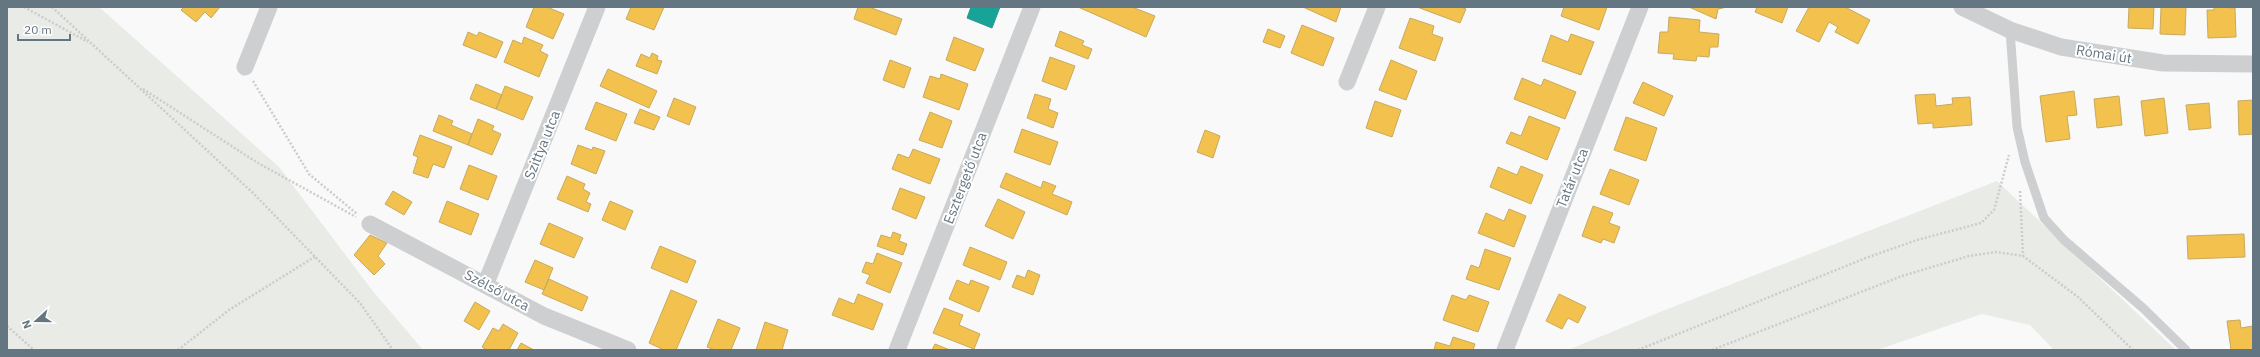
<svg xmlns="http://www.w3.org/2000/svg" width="2260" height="357" font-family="'IBM Plex Sans',sans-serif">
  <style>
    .green { fill: #e8ebe6 }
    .homes { fill: #f2c14e; stroke: #c8aa5e }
    .public { fill: #17a398; stroke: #2e9692 }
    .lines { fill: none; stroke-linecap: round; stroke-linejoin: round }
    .path { stroke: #cbcccd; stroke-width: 2.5; stroke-dasharray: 2 2; stroke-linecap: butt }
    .service { stroke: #cecfd0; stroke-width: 9 }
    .minor { stroke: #cecfd0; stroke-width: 17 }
    .labels { text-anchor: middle; stroke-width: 4; stroke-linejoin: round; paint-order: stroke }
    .street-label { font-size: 14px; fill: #657683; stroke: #fff }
  </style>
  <rect width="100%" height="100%" fill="#f9f9f9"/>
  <path class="green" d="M7,7H99L279,167L372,290L423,350H7Z
    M1997,181L2176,350H2054L2030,325L1982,314L1877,350H1568L1660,312Z"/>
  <path class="homes" d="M184,7H220L211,18L205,12L196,22L181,10Z
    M534,7H547L564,14L553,39L526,27Z
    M631,7H664L654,30L626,19Z
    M858,7H869L902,19L896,35L854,19Z
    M1078,7H1132L1155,16L1146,37Z
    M1303,7H1341L1336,22Z
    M1417,7H1460L1466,9L1460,23Z
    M1564,7H1607L1599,30L1561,16Z
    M1689,7H1727L1718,9L1716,19Z
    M1757,7H1788L1782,23L1755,12Z
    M1809,7H1845L1870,20L1858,44L1835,32L1838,27L1829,22L1819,42L1796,31Z
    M2129,7H2154L2153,29L2128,28Z
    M2161,7H2186L2185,35L2160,34Z
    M2214,7L2235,8L2236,37L2208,38L2207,10H2214Z
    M1669,17L1700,20L1699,32L1719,34L1718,47H1710L1709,57L1697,56L1696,61L1673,59L1674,54L1658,53L1660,32H1668Z
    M1410,18L1434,26L1432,34L1443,38L1435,61L1399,48Z
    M1302,25L1334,38L1323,66L1291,53Z
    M1268,29L1285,36L1280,48L1263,42Z
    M1060,31L1084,41L1082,45L1092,49L1088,59L1055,46Z
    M468,32L477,36L479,32L503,42L496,58L463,45Z
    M1571,34L1594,42L1581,75L1542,61L1551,35L1568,42Z
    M524,37L543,45L540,51L548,55L539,77L504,62L513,40L522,44Z
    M954,37L984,49L975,71L946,60Z
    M652,53L658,56L657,60L662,61L657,74L636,66L641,54L650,58Z
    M1050,57L1075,66L1066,90L1042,81Z
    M890,60L911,68L904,88L883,80Z
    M1391,60L1417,71L1406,100L1379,90Z
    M608,69L657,91L649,108L600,86Z
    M941,74L968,84L959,110L923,97L930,76L940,79Z
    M1522,78L1541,86L1544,79L1576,92L1565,119L1514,99Z
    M1643,82L1673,96L1664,116L1633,103Z
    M476,84L502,95L496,109L470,99Z
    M505,86L533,97L523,120L496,109Z
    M2074,91L2077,115L2067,116L2070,139L2046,142L2040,96Z
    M1035,94L1051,99L1048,109L1058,113L1053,128L1027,118Z
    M1935,94L1936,106L1953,104L1952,98L1970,97L1972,125L1933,128V123L1918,124L1915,95Z
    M2119,96L2122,125L2097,128L2094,99Z
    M674,98L696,107L689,125L667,116Z
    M2164,98L2168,133L2145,136L2141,101Z
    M2253,100V134L2239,135L2238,101Z
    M1375,101L1401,110L1392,137L1366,128Z
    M596,102L627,114L616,141L585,129Z
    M2209,103L2211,128L2189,130L2186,105Z
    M640,109L660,117L654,130L634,123Z
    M930,112L952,121L942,148L919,140Z
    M439,115L453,121L451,125L472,134L468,145L433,131Z
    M1529,116L1560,128L1547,160L1506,143L1511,132L1521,136Z
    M1626,117L1657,128L1646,161L1614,150Z
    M478,119L494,126L492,130L501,134L492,155L468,145Z
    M1022,129L1058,142L1050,165L1014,152Z
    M1205,130L1220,136L1213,158L1197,152Z
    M420,135L452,147L444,168L433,164L428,178L413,173L418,157L413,155Z
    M578,145L592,150L593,147L605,151L596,174L571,164Z
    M913,149L940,159L930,184L892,169L898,154L909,158Z
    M469,165L497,176L488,200L460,189Z
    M1521,166L1543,175L1531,204L1490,187L1498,167L1517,175Z
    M1610,169L1639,180L1629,205L1600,194Z
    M1006,173L1041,188L1043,181L1056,186L1052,194L1072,202L1067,215L1000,187Z
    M567,176L585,184L583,189L590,193L586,202L591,204L588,212L557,199Z
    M900,188L925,197L916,219L892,209Z
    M393,191L412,202L404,215L385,204Z
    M998,199L1025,212L1013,239L985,226Z
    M447,201L479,214L471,235L439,222Z
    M610,201L633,211L625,230L602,220Z
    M1593,206L1613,213L1609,223L1620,227L1614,243L1603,239L1601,243L1582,236Z
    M1509,209L1526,216L1514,247L1478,233L1486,213L1504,221Z
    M549,223L583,238L574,258L540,244Z
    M893,232L901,235L899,241L907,244L903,255L877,246L881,235L891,238Z
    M2244,234L2245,257L2188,259L2187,236Z
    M370,235L387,243L378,256L385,264L374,275L354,255Z
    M660,246L696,261L687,283L651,268Z
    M970,247L1007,262L1000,280L963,265Z
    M1485,249L1511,258L1499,290L1466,279L1471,265L1479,268Z
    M877,253L902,263L890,293L866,283L870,275L862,272L866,262L873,264Z
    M535,260L553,268L544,290L525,282Z
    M1028,270L1040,275L1033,295L1012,287L1017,275L1025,278Z
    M549,279L588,297L582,311L542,294Z
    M957,280L969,285L971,280L989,287L979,312L949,299Z
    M671,290L697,301L676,350H664L649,343Z
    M858,294L883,304L873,330L832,315L839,298L854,304Z
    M1559,294L1586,307L1578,323L1568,318L1562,329L1546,321Z
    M1452,295L1466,300L1469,295L1489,302L1478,332L1443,320Z
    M475,302L490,311L479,330L464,321Z
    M944,308L963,315L959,325L980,334L974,349L933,333Z
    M718,319L740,328L731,350H715L707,347Z
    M2240,320L2241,328L2253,326V350H2231L2227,321Z
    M765,322L788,330L782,350H756Z
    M503,324L518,333L509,350H487L482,347L493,328L499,331Z
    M1453,337L1475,344L1473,350H1434L1436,342L1450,346Z
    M521,343L534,350H517Z
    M935,344L950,350H932Z"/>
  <path class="public" d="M971,7H1000L992,28L967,18Z"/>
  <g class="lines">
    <path class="path" d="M24,7L88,42
      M52,7L253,193L360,303L393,350
      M253,81L309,174L357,214
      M143,89L258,163L356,217
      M2020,191L2023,256
      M7,326L34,350
      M178,350L229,310L316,256
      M1638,350L1866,258L1917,240L1981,223L1994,210L2009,155
      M1712,350L1902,276L1969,256L1996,252L2023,256L2078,297L2133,350"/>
    <path class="service" d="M2010,30L2017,127L2025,162L2044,218L2064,240L2143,308L2186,350"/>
    <path class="minor" d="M1962,7L2010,30L2061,47L2163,63L2253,64
      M245,67L269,7
      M1347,82L1377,7
      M370,224L544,316L628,350
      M486,283L597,7
      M897,350L1032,7
      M1505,350L1640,7"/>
  </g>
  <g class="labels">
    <g class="street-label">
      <text transform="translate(2104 54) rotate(9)" y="5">Római út</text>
      <text transform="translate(542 145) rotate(-68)" y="5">Szittya utca</text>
      <text transform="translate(965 178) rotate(-69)" y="5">Esztergető utca</text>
      <text transform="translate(1572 178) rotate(-68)" y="5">Tatár utca</text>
      <text transform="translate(497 290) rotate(28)" y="5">Szélső utca</text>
    </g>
  </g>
  <rect width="2260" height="357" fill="none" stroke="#657683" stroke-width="16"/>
  <g transform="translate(36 321) rotate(249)" stroke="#ffffff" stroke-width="3" paint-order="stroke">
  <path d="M0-3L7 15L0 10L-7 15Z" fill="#657683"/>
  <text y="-6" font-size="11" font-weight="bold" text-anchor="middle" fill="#657683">N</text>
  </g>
  <path d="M18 34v6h52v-6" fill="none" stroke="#657683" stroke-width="2"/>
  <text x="24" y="34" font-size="12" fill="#657683" stroke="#ffffff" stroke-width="3" paint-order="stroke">20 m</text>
</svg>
